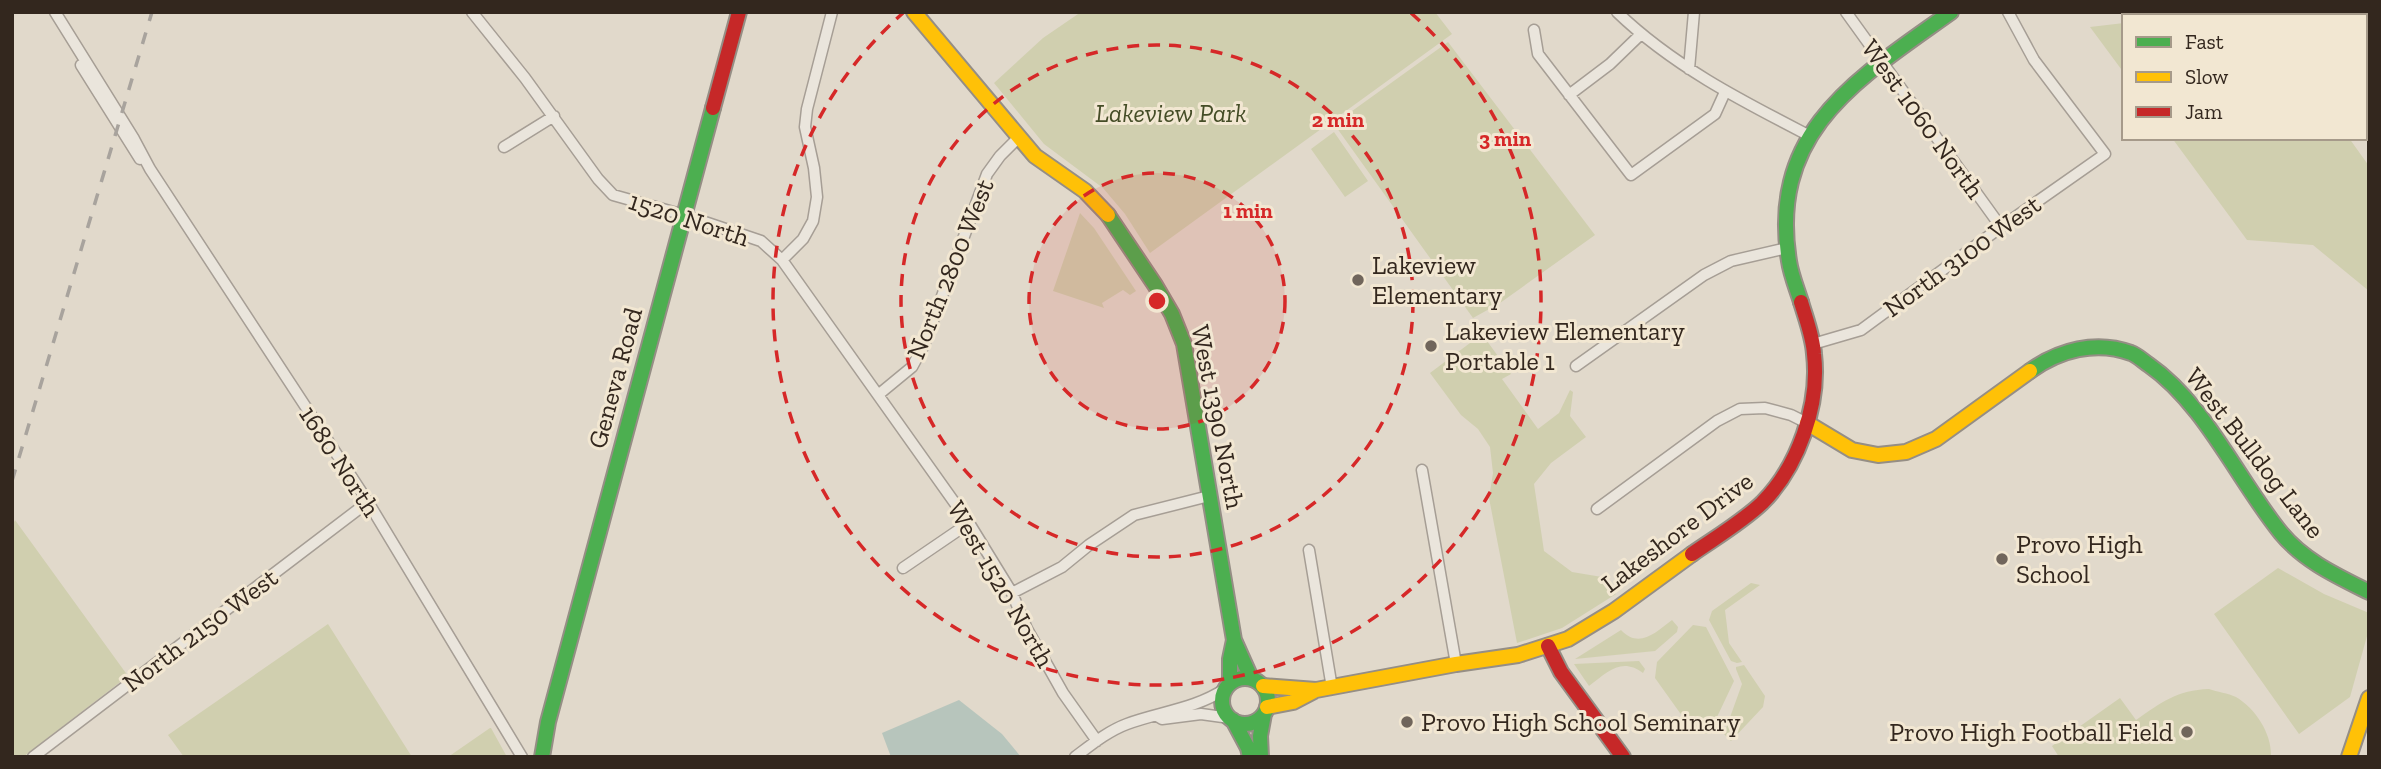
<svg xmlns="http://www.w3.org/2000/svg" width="2381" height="769" font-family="'Zilla Slab',serif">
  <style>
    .green { fill: #d0cfaf }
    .water { fill: #b7c5bc }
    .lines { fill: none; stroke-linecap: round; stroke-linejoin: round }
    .street-casing { stroke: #a69e95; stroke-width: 13 }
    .fast-casing { stroke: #958e85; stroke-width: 18 }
    .slow-casing { stroke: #958e85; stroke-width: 18 }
    .jam-casing { stroke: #958e85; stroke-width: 18 }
    .street { stroke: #eae5dc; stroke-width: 10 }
    .fast { stroke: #4caf50; stroke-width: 14 }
    .slow { stroke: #ffc107; stroke-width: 14 }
    .jam { stroke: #c62828; stroke-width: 14 }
    .rail { stroke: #a8a39d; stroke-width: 3.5; stroke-dasharray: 12 12; stroke-linecap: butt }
    .ring { fill: none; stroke: #d62828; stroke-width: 3.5; stroke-dasharray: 12 9 }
    .poi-dot { fill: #70655b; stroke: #f2e7d2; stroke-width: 2.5 }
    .labels { text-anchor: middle; stroke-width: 6; stroke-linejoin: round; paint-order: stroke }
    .park-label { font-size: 26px; font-style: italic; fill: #454d27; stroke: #f2e7d2 }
    .street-label { font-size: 26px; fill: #33271e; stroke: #f2e7d2 }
    .poi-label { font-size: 26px; fill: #33271e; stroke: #f2e7d2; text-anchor: start }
    .centre { fill: #d62828; stroke: #f2e7d2; stroke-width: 3.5 }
    .ring-label { font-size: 21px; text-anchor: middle; font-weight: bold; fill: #d62828; stroke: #f2e7d2; stroke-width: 6; stroke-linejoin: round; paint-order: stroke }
  </style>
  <rect width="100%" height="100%" fill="#e1d9cb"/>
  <path class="green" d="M1081,12H1435L1452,34L1150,253L1125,214L1103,188L1044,144L994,83L1043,38Z
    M2124,23V73L2090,27Z
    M1448,42L1595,235L1500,303L1473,318L1334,124Z
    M1334,132L1368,181L1345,197L1311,149Z
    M2172,138H2349L2369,166V291L2313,245L2247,240Z
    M1080,213L1094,228L1136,291L1130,295L1123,290L1102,303L1104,308L1053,291Z
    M1478,337L1487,341L1511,374L1502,379L1538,429L1559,413L1570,390L1573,392L1570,416L1586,437L1551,463L1534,484L1544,551L1572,572L1602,577L1616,594L1562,628L1517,643L1489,498L1493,473L1490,447L1478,429L1461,415L1430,373Z
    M15,520L128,676L23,757H12V527Z
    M2278,568L2324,594L2369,613V629L2350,697L2299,734L2214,614Z
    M1751,583L1760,585L1725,610L1729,643L1742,662L1737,663L1731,661L1709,620L1712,611Z
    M1672,620L1678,627L1677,632L1655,651L1575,659L1621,630C1639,649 1655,633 1672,620Z
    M328,624L412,757H184L168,735Z
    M1693,625L1706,627L1734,681L1709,734H1704L1680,713L1655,678L1657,662Z
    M1639,661L1645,669L1643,673C1621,657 1608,672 1589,686L1574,664Z
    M1744,665L1765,696L1763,707L1731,741L1724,734L1742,684L1736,669V667Z
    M2209,689C2217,692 2228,693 2236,697C2256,709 2272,734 2271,757H2059L2052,746L2120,698L2136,720C2162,702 2177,690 2209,689Z
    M491,728L507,757H448L490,728Z"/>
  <path class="water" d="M959,700L1002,734L1021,757H891L882,733Z"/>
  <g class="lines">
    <g class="street-casing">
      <path id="street" d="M55,12L134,139L150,169L368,502L522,757
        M472,12L525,78L598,179L613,195L684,215L761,241L782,260L969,523L1012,593L1027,629L1063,693L1097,741
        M1617,12C1673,66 1742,101 1810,136
        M1846,12L2001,227
        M1534,30L1538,54L1631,175L1715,114L1725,92
        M81,65L140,159
        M1689,69L1694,12
        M1569,95L1610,64L1640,35
        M504,147L554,116
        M782,260L803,239L813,221L817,197L814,168L805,127L807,109L832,12
        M1813,344L1861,330L2001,227L2105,154L2034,60L2008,12
        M1576,366L1704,275L1731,261L1787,248
        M878,395L912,367L924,345L987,174L1000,156L1018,138
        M1422,470L1456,664
        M1597,509L1717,421L1740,409L1765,408L1791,415L1807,423
        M1309,550L1332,688
        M903,568L969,523
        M1012,593L1062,567L1089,545L1134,515L1209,496
        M1157,716L1162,719L1201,714L1230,718
        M33,757L368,502
        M1075,757C1091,745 1108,731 1127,724C1159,712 1195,709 1225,689"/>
    </g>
    <g class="fast-casing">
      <path id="fast" d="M1108,215L1155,285L1172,314L1184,344L1234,640L1251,678
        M1801,302C1797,289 1791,275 1789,261C1768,130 1859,78 1951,12
        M2030,371C2059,350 2096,340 2131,353C2137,355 2143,361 2149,365C2205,404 2238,480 2281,533C2304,561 2337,576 2369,592
        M1222 701a23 23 0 1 1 46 0a23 23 0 1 1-46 0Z
        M1230,683V659L1234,640
        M1233,720L1248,748L1250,757
        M542,757L548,722L713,108
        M1261,757L1260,736L1264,714"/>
    </g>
    <g class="slow-casing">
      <path id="slow" d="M914,12L1035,156L1085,191L1108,215
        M1807,423L1852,450L1878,455L1906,452L1936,439L2030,371
        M1263,686L1316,690L1456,664L1518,655L1568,639L1614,611L1692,554
        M1267,707L1293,702L1314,691
        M2349,757L2369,698"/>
    </g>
    <g class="jam-casing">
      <path id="jam" d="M713,108L739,12
        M1692,554C1715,538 1742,522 1762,503C1798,467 1820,405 1814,354C1813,337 1806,319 1801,302
        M1548,646L1561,672L1623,757"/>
    </g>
    <use href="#street" class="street"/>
    <use href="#fast" class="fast"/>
    <use href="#slow" class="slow"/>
    <use href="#jam" class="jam"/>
    <path class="rail" d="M12,481L152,12"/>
  </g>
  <circle cx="1157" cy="301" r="128" fill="#d62828" fill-opacity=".12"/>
  <g class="ring">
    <circle cx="1157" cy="301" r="128"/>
    <circle cx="1157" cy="301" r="256"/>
    <path d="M1411 13A384 384 0 1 1 903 13"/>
  </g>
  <g class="poi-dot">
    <circle cx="1358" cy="280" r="7"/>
    <circle cx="1431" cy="346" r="7"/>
    <circle cx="2002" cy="559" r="7"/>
    <circle cx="1407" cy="722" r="7"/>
    <circle cx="2187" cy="732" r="7"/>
  </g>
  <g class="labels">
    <g class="park-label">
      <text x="1171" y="122">Lakeview Park</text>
    </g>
    <g class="street-label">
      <text transform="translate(1923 119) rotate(54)" y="9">West 1060 North</text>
      <text transform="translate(689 219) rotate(18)" y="9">1520 North</text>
      <text transform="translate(1962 256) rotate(-36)" y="9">North 3100 West</text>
      <text transform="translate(950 269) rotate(-68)" y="9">North 2800 West</text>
      <text transform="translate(615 378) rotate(-75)" y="9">Geneva Road</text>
      <text transform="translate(1218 417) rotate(79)" y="9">West 1390 North</text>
      <text transform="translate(2255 453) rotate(52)" y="9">West Bulldog Lane</text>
      <text transform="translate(340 461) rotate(57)" y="9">1680 North</text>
      <text transform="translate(1677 532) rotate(-37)" y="9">Lakeshore Drive</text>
      <text transform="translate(1001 584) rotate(60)" y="9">West 1520 North</text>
      <text transform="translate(200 630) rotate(-37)" y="9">North 2150 West</text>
    </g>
    <g class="poi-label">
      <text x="1372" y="274">Lakeview<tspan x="1372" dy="30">Elementary</tspan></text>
      <text x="1445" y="340">Lakeview Elementary<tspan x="1445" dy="30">Portable 1</tspan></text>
      <text x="2016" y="553">Provo High<tspan x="2016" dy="30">School</tspan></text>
      <text x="1421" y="731">Provo High School Seminary</text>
      <text x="2173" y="741" text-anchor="end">Provo High Football Field</text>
    </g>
  </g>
  <circle cx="1157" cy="301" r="10" class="centre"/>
  <g class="ring-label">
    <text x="1338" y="127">2 min</text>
    <text x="1505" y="146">3 min</text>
    <text x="1248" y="218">1 min</text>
  </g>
  <rect width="2381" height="769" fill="none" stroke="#33271e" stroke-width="28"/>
  <rect x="2122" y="14" width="245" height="126" fill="#f2e7d2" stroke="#a69a8a" stroke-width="2"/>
  <rect x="2136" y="37" width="35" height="10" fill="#4caf50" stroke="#a69a8a" stroke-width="2"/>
  <text x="2185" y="49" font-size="21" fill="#33271e">Fast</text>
  <rect x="2136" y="72" width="35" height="10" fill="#ffc107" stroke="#a69a8a" stroke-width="2"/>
  <text x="2185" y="84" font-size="21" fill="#33271e">Slow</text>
  <rect x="2136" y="107" width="35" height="10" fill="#c62828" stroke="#a69a8a" stroke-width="2"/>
  <text x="2185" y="119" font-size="21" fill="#33271e">Jam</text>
</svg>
